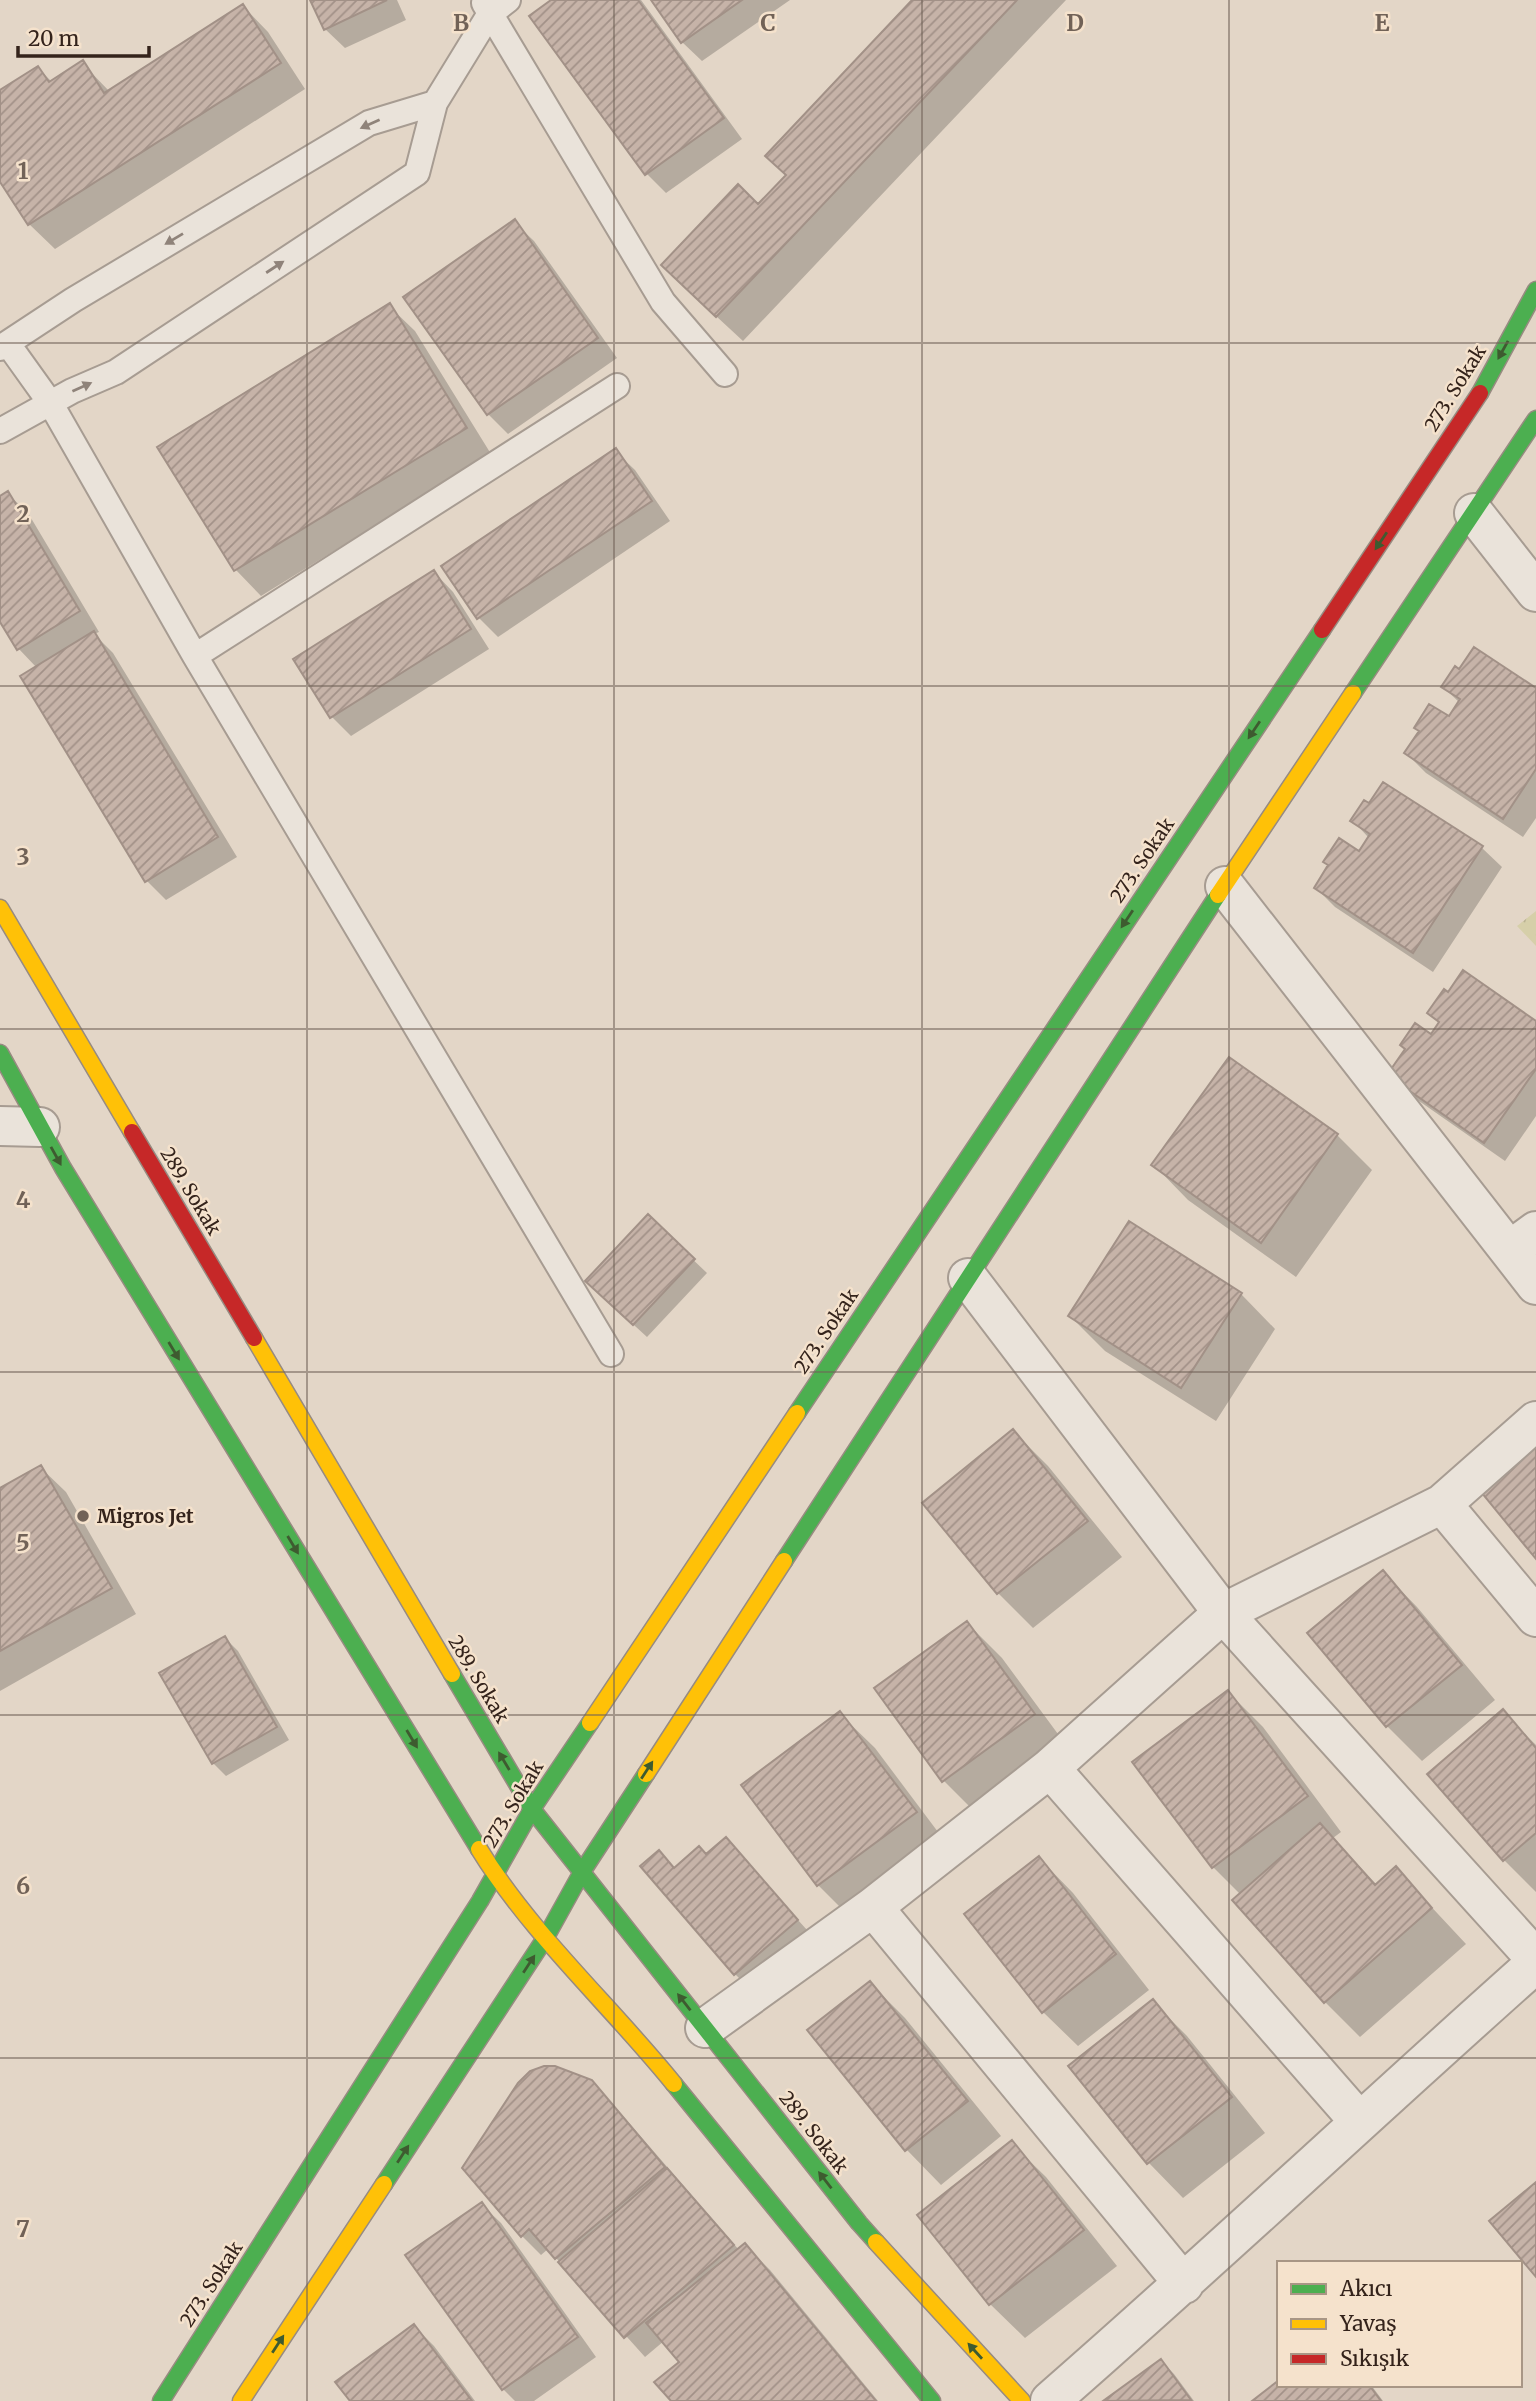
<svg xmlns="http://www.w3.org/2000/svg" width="1536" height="2401" font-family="Merriweather,serif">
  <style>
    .park { fill: url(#park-tufts) }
    .shadow { fill: #0003 }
    .building { fill: url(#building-hatch); stroke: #a29187; stroke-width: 2 }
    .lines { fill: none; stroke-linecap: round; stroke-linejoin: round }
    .lane-casing { stroke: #a79c92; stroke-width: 28 }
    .street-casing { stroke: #a79c92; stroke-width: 42 }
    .fast-casing { stroke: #978b81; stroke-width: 19 }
    .slow-casing { stroke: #978b81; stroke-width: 19 }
    .jam-casing { stroke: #978b81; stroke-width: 19 }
    .lane { stroke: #eae3da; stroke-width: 24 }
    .street { stroke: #eae3da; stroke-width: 38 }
    .fast { stroke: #4caf50; stroke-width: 16 }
    .slow { stroke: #ffc107; stroke-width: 16 }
    .jam { stroke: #c62828; stroke-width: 16 }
    .oneway { fill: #8f837a }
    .oneway2 { fill: #3e5b30 }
    .grid { fill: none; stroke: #716257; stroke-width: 2; stroke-opacity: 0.55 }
    .poi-dot { fill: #716257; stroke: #f5e2cc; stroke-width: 2.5 }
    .labels { text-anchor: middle; stroke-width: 5; stroke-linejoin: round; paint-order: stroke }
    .street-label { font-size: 19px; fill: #34231b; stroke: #f5e2cc }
    .poi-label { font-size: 19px; font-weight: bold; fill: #34231b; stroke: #f5e2cc; text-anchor: start }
    .grid-label { font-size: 23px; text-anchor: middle; font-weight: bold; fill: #716257; stroke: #f5e2cc; stroke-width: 5; stroke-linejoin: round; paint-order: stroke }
  </style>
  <defs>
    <pattern id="park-tufts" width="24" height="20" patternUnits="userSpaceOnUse" patternTransform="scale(1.75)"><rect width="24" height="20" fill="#d6cfa9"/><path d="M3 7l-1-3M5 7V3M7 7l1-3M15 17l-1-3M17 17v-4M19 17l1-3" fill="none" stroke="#b8b191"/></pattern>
    <pattern id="building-hatch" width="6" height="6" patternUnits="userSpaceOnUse" patternTransform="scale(1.75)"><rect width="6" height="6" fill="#c6b3a8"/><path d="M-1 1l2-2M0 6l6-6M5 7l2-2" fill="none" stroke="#a29188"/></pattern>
  </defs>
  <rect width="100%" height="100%" fill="#e3d6c7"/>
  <path class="park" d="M1536,911V946L1517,926Z"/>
  <path class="shadow" d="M312,0H397L406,20L345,48L325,29Z
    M554,0H641L742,139L666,193L646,173Z
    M653,0H790L702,61L682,42Z
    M914,0H1066L743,341L689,291L758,206L787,176Z
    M243,6L268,32L305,89L55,249L29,224L0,179V92L38,68L52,82L82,63L110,92Z
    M514,222L534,241L617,358L508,434L488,414L406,297Z
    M389,306L415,331L491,454L261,596L236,570L159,447Z
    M615,451L635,470L670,521L498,637L479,618Z
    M8,494L28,513L99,632L94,634L113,653L237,857L166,900L146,880L37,668L18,648L0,618V498Z
    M434,572L453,592L489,649L351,736L331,716Z
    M1443,687L1536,690V818L1523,837L1426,773L1406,753L1449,719L1460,703Z
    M1384,784L1482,848L1502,867L1433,972L1335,907L1316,888L1359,853L1369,838L1353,821L1370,806Z
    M1429,1013L1536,1023V1116L1505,1161L1409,1094L1389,1074L1431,1036L1440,1024Z
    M1230,1060L1337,1135L1372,1170L1296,1277L1188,1200L1154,1165Z
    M648,1217L707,1273L647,1337L600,1294Z
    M1241,1294L1275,1329L1216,1421L1105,1351L1070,1316Z
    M1013,1431L1048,1466L1122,1557L1033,1628L998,1593Z
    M40,1467L66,1492L136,1614L0,1691V1490Z
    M1383,1572L1417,1607L1495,1700L1422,1761L1387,1726L1309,1633Z
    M967,1623L1002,1658L1069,1749L978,1815L943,1780Z
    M225,1638L238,1651L289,1740L226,1776L213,1763Z
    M1228,1692L1263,1727L1341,1832L1333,1838L1377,1885L1396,1869L1466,1944L1360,2037L1325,2002L1235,1900L1241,1895L1213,1867Z
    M1502,1712L1536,1745V1892L1504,1860Z
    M840,1714L875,1748L950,1848L853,1920L818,1885Z
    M726,1840L816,1940L754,1993L735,1974L675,1869L707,1856Z
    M1039,1858L1073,1893L1149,1990L1078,2046L1043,2012Z
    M870,1983L905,2018L1001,2136L941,2185L907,2150L809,2031Z
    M1152,2001L1187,2036L1265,2133L1183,2198L1149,2163L1071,2067Z
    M591,2082L611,2102L739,2250L745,2245L770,2270L878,2401H673L681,2362L664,2341L645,2357L548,2249L541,2255L522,2236Z
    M1011,2143L1046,2177L1117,2266L1025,2338L990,2304Z
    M481,2204L501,2223L596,2357L534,2401H515L503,2389Z
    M414,2326L434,2346L475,2401H352Z
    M1161,2361L1174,2374L1194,2401H1106Z
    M1279,2385H1371L1383,2401H1255Z"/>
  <path class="building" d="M310,0H387L324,30Z
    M551,0H638L724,118L645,175L529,16Z
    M651,0H742L681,43Z
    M912,0H1017L716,317L661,265L738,184L758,204L786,175L765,156Z
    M243,4L281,63L28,225L0,182V90L38,66L49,82L83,60L104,93Z
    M515,219L598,338L487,415L403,297Z
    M390,303L467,428L234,571L157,447Z
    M616,448L652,501L477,619L441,566Z
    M8,491L80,611L17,650L0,622V496Z
    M434,570L471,629L330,718L293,659Z
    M94,631L218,837L145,882L20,676Z
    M1474,647L1536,688V769L1503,819L1404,753L1419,731L1414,728L1429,704L1449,716L1460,699L1441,687L1455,666L1459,669Z
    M1383,782L1483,846L1413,953L1314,888L1328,865L1323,862L1339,838L1359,851L1370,834L1350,821L1364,800L1369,803Z
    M1463,970L1536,1021V1069L1484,1143L1387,1075L1405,1049L1400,1045L1415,1023L1431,1034L1439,1022L1427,1013L1444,989L1448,992Z
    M1229,1057L1338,1134L1261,1243L1151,1165Z
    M648,1214L695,1259L633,1325L585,1281Z
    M1129,1221L1242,1293L1181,1388L1068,1316Z
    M1013,1429L1088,1521L997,1594L922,1503Z
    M1536,1446V1559L1481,1492Z
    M41,1465L112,1588L0,1651V1488Z
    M1383,1570L1462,1665L1386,1727L1307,1633Z
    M967,1621L1035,1714L942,1782L874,1688Z
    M225,1636L277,1727L212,1764L159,1673Z
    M1228,1690L1308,1796L1212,1868L1132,1762Z
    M1503,1709L1536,1748V1833L1503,1861L1427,1774Z
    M840,1711L917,1812L817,1886L741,1785Z
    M1320,1823L1375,1885L1396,1866L1432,1908L1324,2003L1232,1900Z
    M726,1837L798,1920L734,1975L640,1866L659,1850L674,1868L699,1846L706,1854Z
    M1039,1856L1116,1954L1042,2013L964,1914Z
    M870,1981L968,2101L905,2151L807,2030Z
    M1153,1999L1232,2097L1147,2164L1068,2066Z
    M544,2066H555L592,2080L665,2167L555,2259L529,2229L521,2237L462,2168L518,2083L530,2071Z
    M1012,2140L1084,2230L989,2305L917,2215Z
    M667,2168L734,2245L624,2338L558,2262Z
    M1536,2182V2277L1489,2221Z
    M482,2202L578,2337L502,2390L405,2255Z
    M745,2243L876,2401H671L654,2382L679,2362L646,2323Z
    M414,2324L472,2401H350L335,2382Z
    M1161,2359L1191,2400L1103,2401Z
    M1279,2380V2385H1369L1381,2401H1252Z"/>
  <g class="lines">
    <g class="lane-casing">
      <path id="lane" d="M484,3L663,302L725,374
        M8,344L51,404L195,656L611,1354
        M0,348L73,300L369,123L435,103
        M0,431L72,391L116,372L417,173L435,103L489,15L508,0
        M195,656L617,386"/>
    </g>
    <g class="street-casing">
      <path id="street" d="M1474,513L1536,592
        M1225,886L1536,1285
        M0,1126L40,1127
        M1510,1250L1536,1231
        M968,1278L1223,1613L1536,1959
        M1442,1504L1536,1617
        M1050,1768L1359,2121
        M873,1907L1184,2284
        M705,2028L873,1907L1050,1768L1223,1613L1442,1504L1536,1421
        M1050,2401C1214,2258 1373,2108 1536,1963"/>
    </g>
    <g class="fast-casing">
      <path id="fast" d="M1480,393L1536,290
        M1353,693L1536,419
        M0,1053L63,1168L479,1849
        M797,1413L1322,630
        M784,1561L1218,895
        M452,1674L532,1809L859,2223L876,2242
        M674,2084L932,2401
        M384,2184L546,1937L582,1872L646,1774
        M161,2401L480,1901L532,1809L590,1723"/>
    </g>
    <g class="slow-casing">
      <path id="slow" d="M1218,895L1353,693
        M0,908L132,1132
        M254,1338L452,1674
        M590,1723L797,1413
        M646,1774L784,1561
        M479,1849C531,1934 612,2007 674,2084
        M876,2242L1022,2401
        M241,2401L384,2184"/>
    </g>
    <g class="jam-casing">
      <path id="jam" d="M1322,630L1480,393
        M132,1132L254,1338"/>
    </g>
    <use href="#lane" class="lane"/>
    <use href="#street" class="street"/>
    <use href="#fast" class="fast"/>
    <use href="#slow" class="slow"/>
    <use href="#jam" class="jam"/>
  </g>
  <defs><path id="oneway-solid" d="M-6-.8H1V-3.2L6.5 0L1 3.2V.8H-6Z" transform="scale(1.75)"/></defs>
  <g class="oneway">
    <use href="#oneway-solid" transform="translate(370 124) rotate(156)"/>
    <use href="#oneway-solid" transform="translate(174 239) rotate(149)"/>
    <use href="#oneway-solid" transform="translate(275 267) rotate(-33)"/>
    <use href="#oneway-solid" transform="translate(82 387) rotate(-24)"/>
  </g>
  <g class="oneway2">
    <use href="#oneway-solid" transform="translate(1503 350) rotate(119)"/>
    <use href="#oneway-solid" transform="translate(1381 541) rotate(124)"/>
    <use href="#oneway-solid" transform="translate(1254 730) rotate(124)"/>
    <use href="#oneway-solid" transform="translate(1127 919) rotate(124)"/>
    <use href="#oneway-solid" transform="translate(56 1156) rotate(61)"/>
    <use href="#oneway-solid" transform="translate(174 1351) rotate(59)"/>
    <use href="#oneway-solid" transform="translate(293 1545) rotate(59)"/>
    <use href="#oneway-solid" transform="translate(412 1739) rotate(59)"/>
    <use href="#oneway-solid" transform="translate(504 1761) rotate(-121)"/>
    <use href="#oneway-solid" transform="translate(647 1770) rotate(-57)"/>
    <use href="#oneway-solid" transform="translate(529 1964) rotate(-57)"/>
    <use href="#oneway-solid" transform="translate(684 2002) rotate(-128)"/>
    <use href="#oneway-solid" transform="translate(403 2154) rotate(-57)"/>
    <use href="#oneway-solid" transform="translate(825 2180) rotate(-128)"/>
    <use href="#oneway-solid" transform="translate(278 2344) rotate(-57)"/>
    <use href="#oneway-solid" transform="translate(975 2351) rotate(-132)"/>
  </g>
  <path class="grid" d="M307,0V2401M614,0V2401M922,0V2401M1229,0V2401M0,343H1536M0,686H1536M0,1029H1536M0,1372H1536M0,1715H1536M0,2058H1536"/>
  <circle class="poi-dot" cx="83" cy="1516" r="7"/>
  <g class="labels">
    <g class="street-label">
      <text transform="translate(1455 388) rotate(-58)" y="7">273. Sokak</text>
      <text transform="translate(1142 860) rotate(-56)" y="7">273. Sokak</text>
      <text transform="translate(191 1191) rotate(59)" y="7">289. Sokak</text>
      <text transform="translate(826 1331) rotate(-56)" y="7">273. Sokak</text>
      <text transform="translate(479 1679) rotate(59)" y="7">289. Sokak</text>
      <text transform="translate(513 1804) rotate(-59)" y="7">273. Sokak</text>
      <text transform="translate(814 2132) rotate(52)" y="7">289. Sokak</text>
      <text transform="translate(211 2284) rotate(-57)" y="7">273. Sokak</text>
    </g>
    <g class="poi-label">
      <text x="97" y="1523">Migros Jet</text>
    </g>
  </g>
  <g class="grid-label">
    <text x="461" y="31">B</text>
    <text x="768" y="31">C</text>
    <text x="1075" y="31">D</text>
    <text x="1382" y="31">E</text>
    <text x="23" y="179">1</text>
    <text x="23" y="522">2</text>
    <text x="23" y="865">3</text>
    <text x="23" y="1208">4</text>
    <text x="23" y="1551">5</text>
    <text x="23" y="1894">6</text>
    <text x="23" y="2237">7</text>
  </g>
  <rect x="1277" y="2261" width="245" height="126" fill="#f5e2cc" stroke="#a89685" stroke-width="2"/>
  <rect x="1291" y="2284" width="35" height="10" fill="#4caf50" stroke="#a89685" stroke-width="2"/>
  <text x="1340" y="2296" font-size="21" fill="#34231b">Akıcı</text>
  <rect x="1291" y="2319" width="35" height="10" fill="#ffc107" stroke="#a89685" stroke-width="2"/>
  <text x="1340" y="2331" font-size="21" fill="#34231b">Yavaş</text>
  <rect x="1291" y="2354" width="35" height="10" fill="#c62828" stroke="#a89685" stroke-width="2"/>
  <text x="1340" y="2366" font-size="21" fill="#34231b">Sıkışık</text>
  <path d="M18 46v10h131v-10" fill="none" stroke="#34231b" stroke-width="3.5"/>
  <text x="28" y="46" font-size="21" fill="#34231b" stroke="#f5e2cc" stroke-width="5" paint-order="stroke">20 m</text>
</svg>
